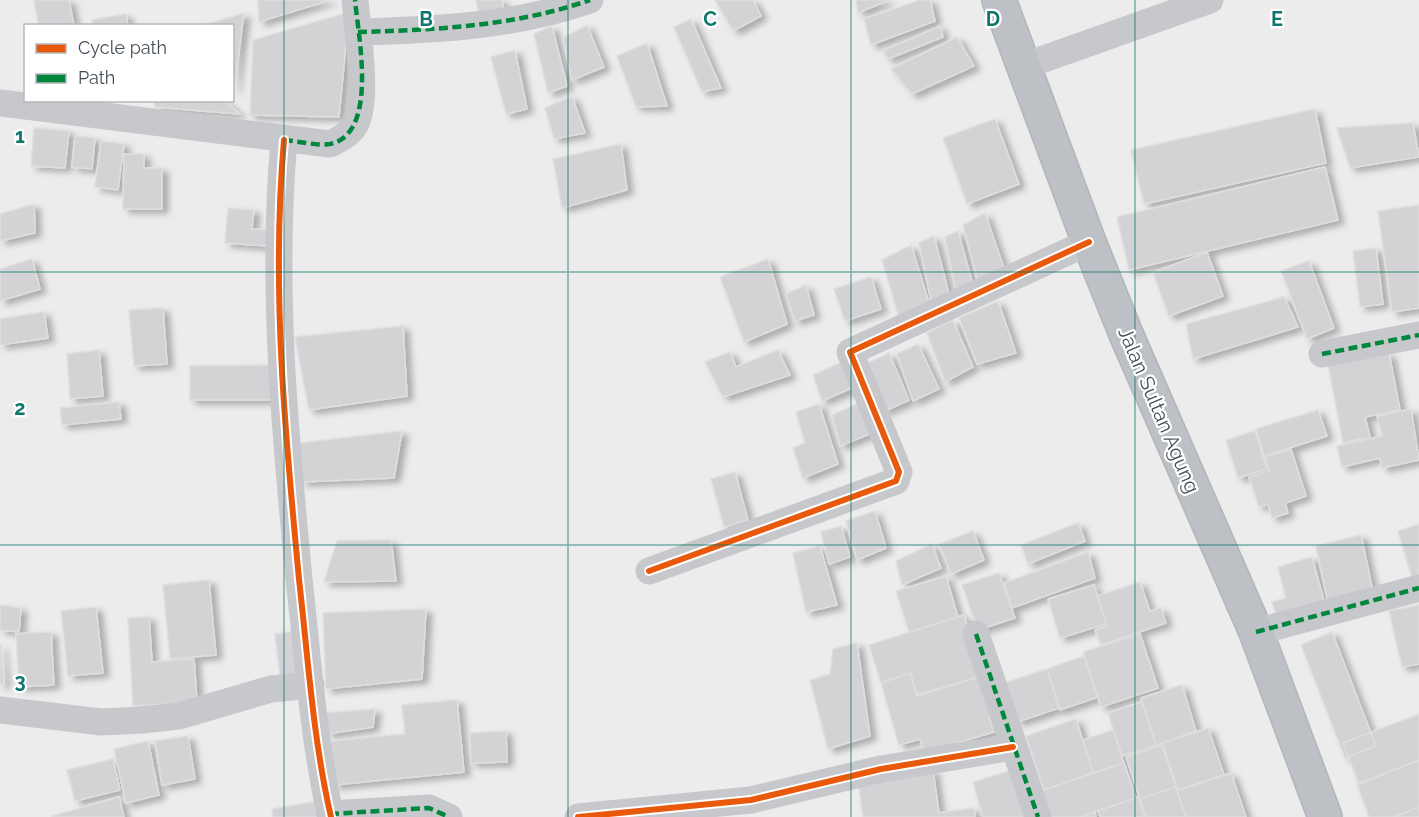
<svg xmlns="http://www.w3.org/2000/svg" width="1419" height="817" font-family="Raleway,sans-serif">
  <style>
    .building { fill: #d3d3d5; stroke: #dededf; stroke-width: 1.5; filter: url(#shadow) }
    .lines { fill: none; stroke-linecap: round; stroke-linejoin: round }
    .trunk-casing { stroke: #b2b6ba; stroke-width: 36 }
    .minor { stroke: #c7c8cb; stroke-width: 27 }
    .trunk { stroke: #bdc1c5; stroke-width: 33 }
    .quiet { stroke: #00873e; stroke-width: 4.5; stroke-dasharray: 9 4.5; stroke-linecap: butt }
    .cycleway-casing { stroke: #fff; stroke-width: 10 }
    .cycleway { stroke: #e8590c; stroke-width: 6 }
    .grid { fill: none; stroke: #0f766e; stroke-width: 1.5; stroke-opacity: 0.55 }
    .labels { text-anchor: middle; stroke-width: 4.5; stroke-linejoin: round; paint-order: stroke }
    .street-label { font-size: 20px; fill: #464e57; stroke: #fff }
    .grid-label { font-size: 20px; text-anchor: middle; font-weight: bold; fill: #0f766e; stroke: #fff; stroke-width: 4.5; stroke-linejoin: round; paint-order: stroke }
  </style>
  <defs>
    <filter id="shadow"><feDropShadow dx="6" dy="4" stdDeviation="3" flood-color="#0004"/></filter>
  </defs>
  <rect width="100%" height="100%" fill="#edecec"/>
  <path class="building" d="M34,0H69L74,26H39Z
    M258,0H330L259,22Z
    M476,0H502L504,10L479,14Z
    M715,0H753L761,16L733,31Z
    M856,0H889L858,13Z
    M920,0H930L935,21L871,45L864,19Z
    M349,12L339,117L250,115L253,40Z
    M244,13L234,91L232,26H201Z
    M126,14L128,26H93L92,20Z
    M691,19L721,88L702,92L674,27Z
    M587,25L604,67L572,80L563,38Z
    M552,26L567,86L548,93L534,34Z
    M940,26L943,37L888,59L883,51Z
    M957,37L974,66L912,94L891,69Z
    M647,43L667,106L636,107L617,56Z
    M515,50L527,109L506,114L491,57Z
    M572,96L585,133L554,139L545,108Z
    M154,100H223L240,114L155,107Z
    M1315,109L1326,163L1144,204L1131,150Z
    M995,119L1019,184L967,204L943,138Z
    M1413,123L1419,157L1350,168L1337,128Z
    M34,128L69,131L65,168L31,166Z
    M75,136L95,138L92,169L72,167Z
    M101,141L124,144L118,190L95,187Z
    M621,144L627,190L562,208L553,159Z
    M124,154H144V168H162V209H123Z
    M1325,167L1338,220L1129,270L1117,217Z
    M34,204L35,233L0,241V214Z
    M1419,205V308L1392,312L1378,211Z
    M228,208L254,210L252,229L270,230L269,246L225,243Z
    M985,213L1008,280L980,290L963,225Z
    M958,231L974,289L957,295L945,237Z
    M934,236L949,294L931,301L919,243Z
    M911,245L931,309L901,325L882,260Z
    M1376,248L1383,304L1360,307L1353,251Z
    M1207,252L1223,296L1169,316L1153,273Z
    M32,259L40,289L0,301V269Z
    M768,259L787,324L744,342L720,277Z
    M1309,261L1334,328L1307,339L1281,271Z
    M871,277L881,309L845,321L834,289Z
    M806,285L814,315L795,321L786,294Z
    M1284,297L1298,327L1193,359L1186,324Z
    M998,301L1016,353L977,364L959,318Z
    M163,308L167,364L134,366L129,310Z
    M44,312L48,338L0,345V319Z
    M953,320L973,367L945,382L927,333Z
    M403,326L407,396L309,410L295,337Z
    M918,344L939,389L913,401L897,354Z
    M99,350L103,396L70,399L67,354Z
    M778,350L790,375L723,397L705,362L730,352L736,367Z
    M889,353L909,400L883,412L866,364Z
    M1389,353L1400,410L1365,417L1370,437L1343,443L1328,364Z
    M849,359L859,385L822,401L813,375Z
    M273,365V400H190V366Z
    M864,401L874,432L840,446L832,415Z
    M119,402L121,419L62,425L60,408Z
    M819,404L838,464L803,478L793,448L805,443L796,412Z
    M1411,409L1419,460L1382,468L1380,458L1342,467L1337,446L1382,436L1377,416Z
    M1318,410L1327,436L1264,456L1256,429Z
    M402,431L394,478L301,482L300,443Z
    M1255,431L1267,469L1238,478L1226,440Z
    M1291,449L1306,496L1285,503L1288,513L1272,518L1268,504L1259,507L1249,477L1269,471L1265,457Z
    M735,472L748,520L724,527L711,479Z
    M875,511L886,548L857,560L846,521Z
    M1078,523L1085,541L1028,564L1021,545Z
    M1419,524V579L1413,581L1398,531Z
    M841,526L850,557L829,564L821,532Z
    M973,531L984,560L951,574L939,544Z
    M1361,535L1374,597L1329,608L1316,546Z
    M391,540L396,581L324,582L337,541Z
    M932,544L941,568L902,585L896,561Z
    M820,546L837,605L806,612L793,553Z
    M1088,552L1095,578L1012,608L1004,583Z
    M1312,557L1327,612L1279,624L1272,602L1286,598L1278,567Z
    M999,573L1015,618L978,630L962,585Z
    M946,576L958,617L909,632L896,591Z
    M209,580L216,655L170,659L163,585Z
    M1140,582L1150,611L1161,608L1166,623L1101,645L1095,630L1107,626L1097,596Z
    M1094,585L1106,624L1060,638L1048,599Z
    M0,605L21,608L19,632L0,630Z
    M1419,605V664L1402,667L1389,611Z
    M96,607L103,673L68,676L61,611Z
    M426,609L422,679L326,689L323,613Z
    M964,615L982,676L917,695L911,673L881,683L869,645Z
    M149,617L152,662L194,659L197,702L133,706L128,618Z
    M298,631L303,673L280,676L275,634Z
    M51,632L54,685L19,687L16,634Z
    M1332,632L1376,746L1345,758L1301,645Z
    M1140,634L1158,688L1101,707L1083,652Z
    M857,643L870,736L828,749L810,680L830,674L833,649Z
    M0,645H1L4,684L0,685Z
    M1084,656L1098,697L1060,710L1047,669Z
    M1047,669L1059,708L1017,722L1004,683Z
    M910,673L917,696L982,676L994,716L989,717L994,732L924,753L920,739L899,745L881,683Z
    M1182,685L1196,731L1156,745L1141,698Z
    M457,700L464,772L334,785L330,741L405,734L402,705Z
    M1142,702L1156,745L1122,756L1108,713Z
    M375,709L373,727L327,734L324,713Z
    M1419,714V760L1359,784L1343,743Z
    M1076,719L1093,773L1044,790L1026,736Z
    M1208,728L1224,775L1178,790L1162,743Z
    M1113,730L1124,763L1093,773L1083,740Z
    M506,731L507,762L471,763L470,733Z
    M188,736L195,779L162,785L155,741Z
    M148,741L159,795L126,803L114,749Z
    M1162,745L1176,787L1140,799L1126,757Z
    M113,759L120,790L75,801L67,770Z
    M1419,760V807L1394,817H1369L1357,784Z
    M1124,763L1136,798L1079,817H1050L1041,791Z
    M1019,768L1034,817H983L973,782Z
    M933,770L939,813L974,808L975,817H863L858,780Z
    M1231,773L1246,817H1186L1177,791Z
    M1176,787L1186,817H1146L1140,799Z
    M119,797L124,817H53L52,816Z
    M1138,797L1144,817H1100L1098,811Z
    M317,801L320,817H273L272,809Z
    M1419,807V817H1394Z
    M1095,812L1096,817H1079Z"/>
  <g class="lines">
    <g class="trunk-casing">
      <path id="trunk" d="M999,0L1089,242L1126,334L1256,632L1325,817"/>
    </g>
    <path class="minor" d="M358,32C436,30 516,26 590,0
      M1024,66L1210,0
      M0,103L330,144C340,139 349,135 355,125C369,102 357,28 355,0
      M284,140C271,286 285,433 299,579C308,658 313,739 331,817
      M1322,354L1419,335
      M649,571L896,481L899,472L850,352L1089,242
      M1256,632L1419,588
      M976,634L1038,817
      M0,710L101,722L143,720L179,716L271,689L311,685
      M330,814L429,808L449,817
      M578,817L751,800L881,769L1013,747"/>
    <use href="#trunk" class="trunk"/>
    <path class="quiet" d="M358,32C436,30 516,26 590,0
      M284,140C297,141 317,146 330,144C379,134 358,35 355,0
      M1322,354L1419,335
      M1256,632L1419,588
      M976,634L1038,817
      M330,814L429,808L449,817"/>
    <g class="cycleway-casing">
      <path id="cycleway" d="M284,140C271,286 285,433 299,579C308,658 313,739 331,817
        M649,571L896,481L899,472L850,352L1089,242
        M578,817L751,800L881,769L1013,747"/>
    </g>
    <use href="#cycleway" class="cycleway"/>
  </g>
  <path class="grid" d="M284,0V817M568,0V817M851,0V817M1135,0V817M0,272H1419M0,545H1419"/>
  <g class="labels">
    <g class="street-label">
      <text transform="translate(1159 410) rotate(67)" y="7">Jalan Sultan Agung</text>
    </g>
  </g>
  <g class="grid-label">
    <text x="426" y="26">B</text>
    <text x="710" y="26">C</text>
    <text x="993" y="26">D</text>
    <text x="1277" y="26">E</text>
    <text x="20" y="143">1</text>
    <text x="20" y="415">2</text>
    <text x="20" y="688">3</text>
  </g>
  <rect x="24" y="24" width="210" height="78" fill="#ffffff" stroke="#b5b8bc" stroke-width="1.5"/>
  <rect x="36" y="44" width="30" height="9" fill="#e8590c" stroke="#b5b8bc" stroke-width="1.5"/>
  <text x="78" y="54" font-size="18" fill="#464e57">Cycle path</text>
  <rect x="36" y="74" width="30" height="9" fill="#00873e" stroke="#b5b8bc" stroke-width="1.5"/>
  <text x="78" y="84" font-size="18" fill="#464e57">Path</text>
</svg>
